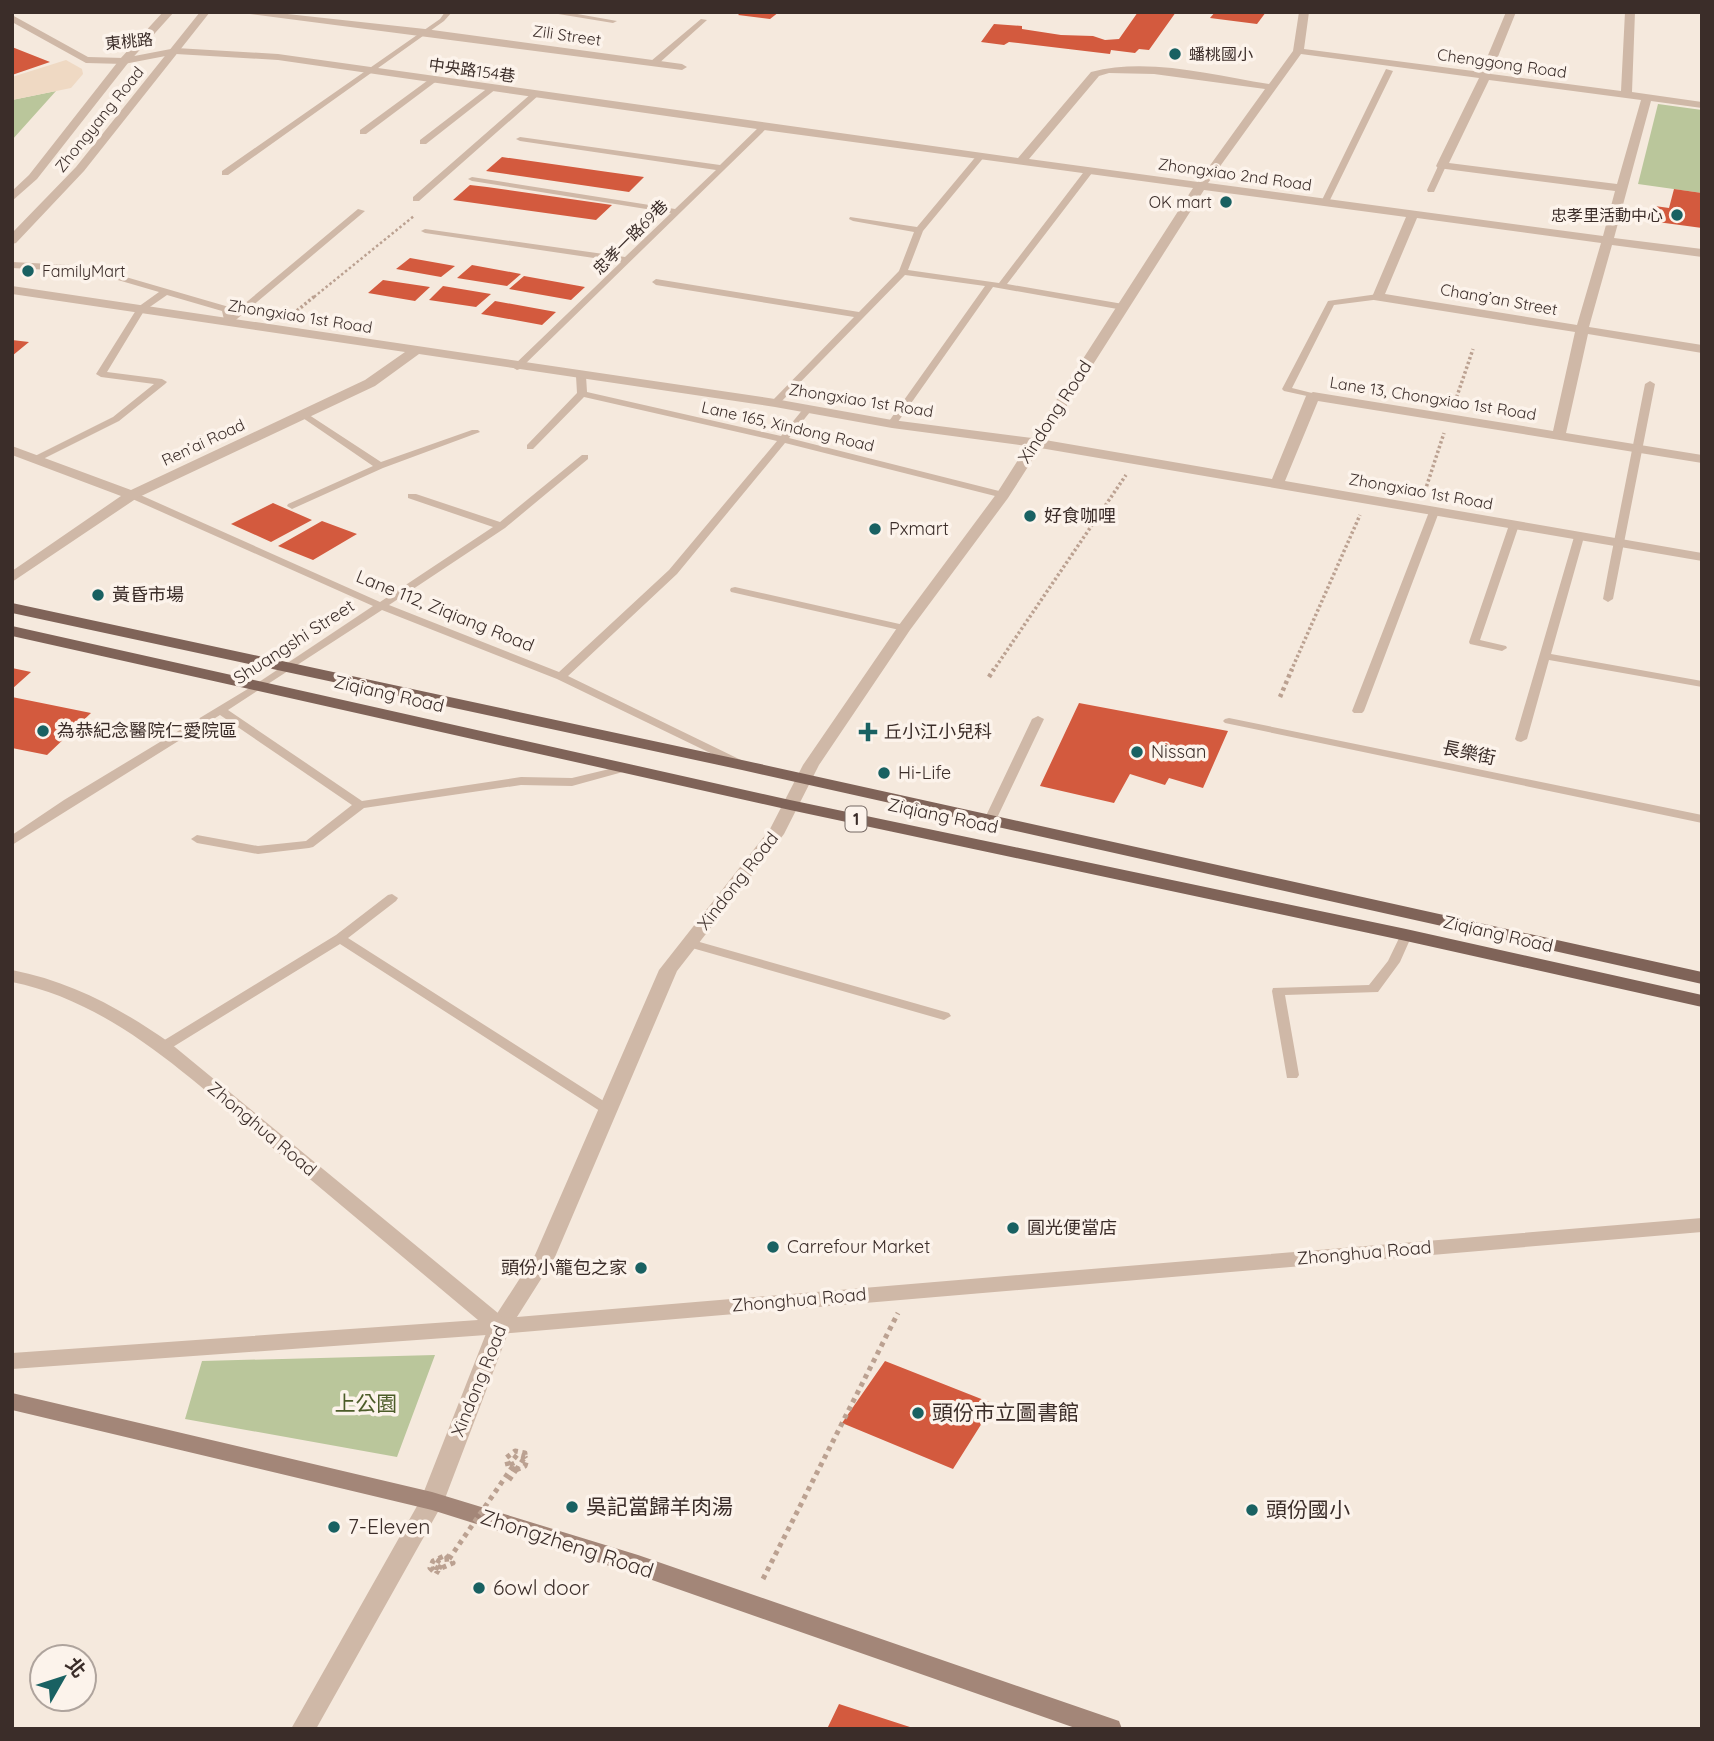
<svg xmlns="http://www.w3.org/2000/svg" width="1714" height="1741" font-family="Quicksand,'Noto Sans TC',sans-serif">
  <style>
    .green { fill: #bac69b }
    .plaza { fill: #efd9c3 }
    .building { fill: #d35a3e }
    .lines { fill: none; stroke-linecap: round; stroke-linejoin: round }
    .path-far3 { stroke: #bba191; stroke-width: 2.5; stroke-dasharray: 2.5 2.5; stroke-linecap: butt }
    .path-far2 { stroke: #bba191; stroke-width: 3.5; stroke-dasharray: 2.5 2.5; stroke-linecap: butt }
    .path-far1 { stroke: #bba191; stroke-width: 4.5; stroke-dasharray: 3.5 3.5; stroke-linecap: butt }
    .path { stroke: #bba191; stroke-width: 5; stroke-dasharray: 4.5 4.5; stroke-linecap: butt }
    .service { fill: #cfb8a7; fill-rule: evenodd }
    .minor { fill: #cfb8a7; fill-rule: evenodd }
    .tertiary { fill: #cfb8a7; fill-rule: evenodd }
    .secondary { fill: #a38678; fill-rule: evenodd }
    .primary { fill: #7f6358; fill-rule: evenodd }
    .path-bridge { stroke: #bba191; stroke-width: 5; stroke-dasharray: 4.5 4.5; stroke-linecap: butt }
    .poi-dot { fill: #196162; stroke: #fcf3eb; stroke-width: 2.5 }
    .labels { text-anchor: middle; stroke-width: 7; stroke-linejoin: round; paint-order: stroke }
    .far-street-label { font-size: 16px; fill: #3b2d29; stroke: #fcf3eb }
    .far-poi-label { font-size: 16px; fill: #3b2d29; stroke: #fcf3eb; text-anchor: start }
    .shield { fill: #fcf3eb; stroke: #756863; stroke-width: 2 }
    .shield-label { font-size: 16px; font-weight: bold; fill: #3b2d29 }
    .street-label { font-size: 18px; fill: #3b2d29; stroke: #fcf3eb }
    .poi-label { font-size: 18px; fill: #3b2d29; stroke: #fcf3eb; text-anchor: start }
    .near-park-label { font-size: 21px; fill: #4c5c29; stroke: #fcf3eb }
    .near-poi-label { font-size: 21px; fill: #3b2d29; stroke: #fcf3eb; text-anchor: start }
    .near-street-label { font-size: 21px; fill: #3b2d29; stroke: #fcf3eb }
  </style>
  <rect width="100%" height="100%" fill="#f5e9dd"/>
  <path class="green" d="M56,91L12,140V100Z
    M1658,104L1702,110V193L1638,184Z
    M435,1355L397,1457L185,1419L202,1361Z"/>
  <path class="plaza" d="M66,60L82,69L83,74L71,88L12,100V77Z"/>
  <path class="building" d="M741,12H779L770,19L738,15Z
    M1138,12H1176L1149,50L1139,49L1135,53L1111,50L1110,54L1009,42L1004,45L981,42L994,24L1022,26V29L1061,35L1093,36L1105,40L1119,39Z
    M1215,12H1266L1257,24L1210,18Z
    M12,47L50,62L12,75Z
    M502,157L608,172L644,177L629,192L486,171Z
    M470,185L487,187L612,205L596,220L453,200Z
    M1674,189L1702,193V228L1650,221L1655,206L1669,208Z
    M410,258L455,266L441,277L396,269Z
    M472,265L521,274L507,286L457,278Z
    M524,276L585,287L571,300L509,289Z
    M383,280L430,287L415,301L368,293Z
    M443,286L491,294L476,307L429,300Z
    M495,301L556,312L542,325L481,314Z
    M12,340L29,342L12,356Z
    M273,503L312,520L271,542L231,524Z
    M322,521L357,534L313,560L278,546Z
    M12,668L31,672L12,689Z
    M12,697L91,713L47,755L12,748Z
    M1079,703L1228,731L1203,788L1169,778L1165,785L1130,774L1114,803L1040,786Z
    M885,1361L994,1404L953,1469L842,1423Z
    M839,1704L913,1728V1729H827Z"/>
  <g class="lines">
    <path class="path-far3" d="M314,297L414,216"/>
    <path class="path-far2" d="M293,314L316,295
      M1455,402L1473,349
      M1425,491L1444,433
      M993,671L1126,475
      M1291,671L1360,515"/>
    <path class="path-far1" d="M989,677L994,669
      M1280,697L1292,669"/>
    <path class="path" d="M513,1466L511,1462L517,1455L525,1457
      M516,1470L525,1466L527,1460L525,1457
      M516,1470L508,1466L506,1458L515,1451L525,1453V1457
      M516,1470L525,1457
      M509,1480L516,1470
      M446,1555L453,1563L439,1569L436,1574L430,1568L433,1561Z
      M439,1569L435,1567L439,1560L449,1559
      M439,1569L442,1563
      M763,1579L898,1313"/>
    <path class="service" d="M445,12H452L444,21L228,175H222V171L440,19Z
      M546,12H566L617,21L613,23Z
      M701,19L707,20L657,65H651V61Z
      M1386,69L1393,71L1329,202L1322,204L1321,202Z
      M431,78L438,80L366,134H360V130Z
      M489,87L496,89L426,144H420V140Z
      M532,93L539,95L419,201H413V197Z
      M761,125L768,127L520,369L517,370L512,367L621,262L425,233L421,231L425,229L625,257L671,213L472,181L468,179L472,177L675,209L716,170L520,141L516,139L520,137L720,165Z
      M978,154L985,156L923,231L908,270L999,283L1086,169H1089L1093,171L1092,173L1007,284L1123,304L1127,307L1123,310L993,287L895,426H889L887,424L985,286L905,275L778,405L775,406L770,403L772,401L854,317L656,285L652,282L656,279L859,312L899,271L914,232L853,221L849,219L850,217L917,227Z
      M1439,164L1446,166L1434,192H1428L1427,190Z
      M358,209L365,211L231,324H225L222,311L167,295L144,311L107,372L162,379L167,382L165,384L119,421L37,462H31V458L113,417L154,384L101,377L96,374L138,307L159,292L111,278L71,271L12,268V262L71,265L112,273L229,307L231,315Z
      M1378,294L1382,297L1381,299L1334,305L1292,388L1316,394V398L1284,391L1282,389L1328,301Z
      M581,373L586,376L587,392L781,436L804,408H810V412L789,438L1007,493L1008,495L1003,498L785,443L677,574L568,676L741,760L743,762L741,764H733L557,679L382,610L228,710L362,801L521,777L572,778L626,765L632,768L630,770L572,786L521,785L364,808L313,847L309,848L258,854L197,843L191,839L197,835L258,846L306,841L352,805L220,715L12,845V835L64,800L256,684L373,606L128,497V493H136L380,602L493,527L408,498V494H416L500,522L582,455H588V459L505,528L389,605L559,672L669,570L777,441L584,397L533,449H527V445L577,393L576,376Z
      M1650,381L1655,384L1613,599L1608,602L1603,599L1608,572L1645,384Z
      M303,411L381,462L472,430H478L480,432L383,468L292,509L287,506L288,504L373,466L300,416V412Z
      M1434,509L1439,512L1364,711L1362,713H1354L1352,711L1429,512Z
      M1514,522L1519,525L1480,640L1506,646L1507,648L1502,651L1470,644L1469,642L1509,525Z
      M1579,534L1584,537L1551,654L1702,681V687L1549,660L1527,739L1521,742L1517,741L1515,739L1574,537Z
      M735,587L904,625L909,628L904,631L731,592L730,590L731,588Z
      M1038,716L1044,719L996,820L990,824L986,823L984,820L1032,719Z
      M1229,718L1702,815V823L1225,723L1223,721L1225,719Z
      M392,894L398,898L396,901L348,938L613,1107L615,1110L613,1113H603L340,944L168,1050H158L156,1047L158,1044L336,935L388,895Z
      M1406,931L1412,935L1400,962L1378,992L1285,995L1299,1075L1297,1078H1287L1272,991L1273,988L1369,985L1388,961L1402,932Z
      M689,939L949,1013L951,1016L944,1020L685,946L683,943Z"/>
    <path class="minor" d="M234,12H269L425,29L682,64L687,67L682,70Z
      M1299,12H1309L1304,49L1481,72L1506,12H1516L1491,74L1621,91L1625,12H1635L1632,92L1702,102V108L1651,101L1614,238L1702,249V257L1612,245L1589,327L1702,345V353L1588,334L1566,433L1702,455V463L1318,401L1285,481L1702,553V561L1040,448L1008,498L910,630L819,765L784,834L677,971L555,1257L510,1328L444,1501L316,1729H291L421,1499L489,1326L535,1255L659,970L770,829L803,765L899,625L997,493L1027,446L892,428L775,407L419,354L375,386L137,498L12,582V571L121,496L12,455V446L131,490L365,380L405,352L12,294V286L775,399L892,420L1032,438L1193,188L764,130L278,60L176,54L124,64L86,63L12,22V15L88,57L124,58L176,48L278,54L1018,158L1091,72C1148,57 1212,75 1269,84L1293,51ZM1301,54L1479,78L1436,166L1438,168L1615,191L1603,236L1208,183ZM1109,73L1154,74L1265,89L1198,182L1029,159L1099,76ZM1489,80L1641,100L1617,184L1449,163ZM1204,190L1406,217L1372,297L1374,300L1575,332L1553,431L1313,392L1306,396L1272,479L1045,440ZM1417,218L1601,243L1577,325L1385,294Z"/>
    <path class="tertiary" d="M163,12H174L128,63L37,179L12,201V191L29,175L120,59Z
      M200,12H210L84,171L16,243L12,244V233L76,167Z
      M12,970C72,982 120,1008 170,1043L504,1318L1702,1218V1232L500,1334L12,1369V1353L478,1320C410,1263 342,1206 274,1149C195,1083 116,1003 12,982Z"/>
    <path class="secondary" d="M12,1393L432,1492L638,1555L1119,1721L1122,1729H1078L635,1574L432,1510L12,1410Z"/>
    <path class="primary" d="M12,603L742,760L1702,972V984L742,770L12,613Z
      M12,626L790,800L1406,929L1702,995V1007L1406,941L790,810L12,636Z"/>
    <path class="path-bridge" d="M449,1559L513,1466"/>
  </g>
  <g class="poi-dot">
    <circle cx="1175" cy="54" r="7"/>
    <circle cx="1226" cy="202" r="7"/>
    <circle cx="1677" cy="215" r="7"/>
    <circle cx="28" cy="271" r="7"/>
    <circle cx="1030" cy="516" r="7"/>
    <circle cx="875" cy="529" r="7"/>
    <circle cx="98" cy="595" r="7"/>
    <circle cx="43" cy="731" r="7"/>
    <path d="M864.5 721.5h7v7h7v7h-7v7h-7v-7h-7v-7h7z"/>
    <circle cx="1137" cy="752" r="7"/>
    <circle cx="884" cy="773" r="7"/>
    <circle cx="1013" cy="1228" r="7"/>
    <circle cx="773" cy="1247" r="7"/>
    <circle cx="641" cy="1268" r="7"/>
    <circle cx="918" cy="1413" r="7"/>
    <circle cx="572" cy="1507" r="7"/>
    <circle cx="1252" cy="1510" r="7"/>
    <circle cx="334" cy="1527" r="7"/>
    <circle cx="479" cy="1588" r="7"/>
  </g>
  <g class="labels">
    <g class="far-street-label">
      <text transform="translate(567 35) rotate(8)" y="6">Zili Street</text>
      <text transform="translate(129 41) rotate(-6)" y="6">東桃路</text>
      <text transform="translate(1502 63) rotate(8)" y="6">Chenggong Road</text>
      <text transform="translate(472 70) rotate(8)" y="6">中央路154巷</text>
      <text transform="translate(99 119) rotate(-51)" y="6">Zhongyang Road</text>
      <text transform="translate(1235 174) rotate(8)" y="6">Zhongxiao 2nd Road</text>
      <text transform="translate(630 237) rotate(-45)" y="6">忠孝一路69巷</text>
      <text transform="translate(1499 299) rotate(10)" y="6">Chang’an Street</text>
      <text transform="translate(300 316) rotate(9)" y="6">Zhongxiao 1st Road</text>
      <text transform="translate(1433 398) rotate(9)" y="6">Lane 13, Chongxiao 1st Road</text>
      <text transform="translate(861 400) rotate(9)" y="6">Zhongxiao 1st Road</text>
      <text transform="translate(788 426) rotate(13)" y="6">Lane 165, Xindong Road</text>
      <text transform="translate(203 442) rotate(-25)" y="6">Ren’ai Road</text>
      <text transform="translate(1421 491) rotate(10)" y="6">Zhongxiao 1st Road</text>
    </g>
    <g class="far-poi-label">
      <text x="1189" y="60">蟠桃國小</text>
      <text x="1212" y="208" text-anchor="end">OK mart</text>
      <text x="1663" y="221" text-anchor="end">忠孝里活動中心</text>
      <text x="42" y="277">FamilyMart</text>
    </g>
    <rect class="shield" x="845.5" y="806.5" width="21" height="25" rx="5"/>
    <g class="shield-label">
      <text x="856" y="825">1</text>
    </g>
    <g class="street-label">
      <text transform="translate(1055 412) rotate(-57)" y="6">Xindong Road</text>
      <text transform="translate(445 611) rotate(22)" y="6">Lane 112, Ziqiang Road</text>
      <text transform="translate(294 642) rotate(-33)" y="6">Shuangshi Street</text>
      <text transform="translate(389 694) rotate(13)" y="6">Ziqiang Road</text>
      <text transform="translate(1469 753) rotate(12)" y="6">長樂街</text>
      <text transform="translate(943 816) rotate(12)" y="6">Ziqiang Road</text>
      <text transform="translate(738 881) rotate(-52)" y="6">Xindong Road</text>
      <text transform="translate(1498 934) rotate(13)" y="6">Ziqiang Road</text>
      <text transform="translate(262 1129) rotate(40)" y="6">Zhonghua Road</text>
      <text transform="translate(1364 1253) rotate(-5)" y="6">Zhonghua Road</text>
      <text transform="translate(799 1300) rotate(-5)" y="6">Zhonghua Road</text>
      <text transform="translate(479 1381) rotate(-68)" y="6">Xindong Road</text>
    </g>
    <g class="poi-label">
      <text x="1044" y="522">好食咖哩</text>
      <text x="889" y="535">Pxmart</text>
      <text x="112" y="601">黃昏市場</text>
      <text x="57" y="737">為恭紀念醫院仁愛院區</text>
      <text x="884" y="738">丘小江小兒科</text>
      <text x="1151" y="758">Nissan</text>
      <text x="898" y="779">Hi-Life</text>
      <text x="1027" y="1234">圓光便當店</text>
      <text x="787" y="1253">Carrefour Market</text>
      <text x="627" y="1274" text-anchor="end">頭份小籠包之家</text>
    </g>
    <g class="near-park-label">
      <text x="366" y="1411">上公園</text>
    </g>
    <g class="near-poi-label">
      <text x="932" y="1420">頭份市立圖書館</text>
      <text x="586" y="1514">吳記當歸羊肉湯</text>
      <text x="1266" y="1517">頭份國小</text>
      <text x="348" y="1534">7-Eleven</text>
      <text x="493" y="1595">6owl door</text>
    </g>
    <g class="near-street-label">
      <text transform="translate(567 1544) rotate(18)" y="7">Zhongzheng Road</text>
    </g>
  </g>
  <rect width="1714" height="1741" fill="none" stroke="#3b2d29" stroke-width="28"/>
  <g transform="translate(63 1678) rotate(51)"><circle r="33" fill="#fcf3eb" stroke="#afa49d" stroke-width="2"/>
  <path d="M0-5L12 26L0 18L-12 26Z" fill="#196162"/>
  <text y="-10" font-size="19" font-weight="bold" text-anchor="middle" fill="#3b2d29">北</text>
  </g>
</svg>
